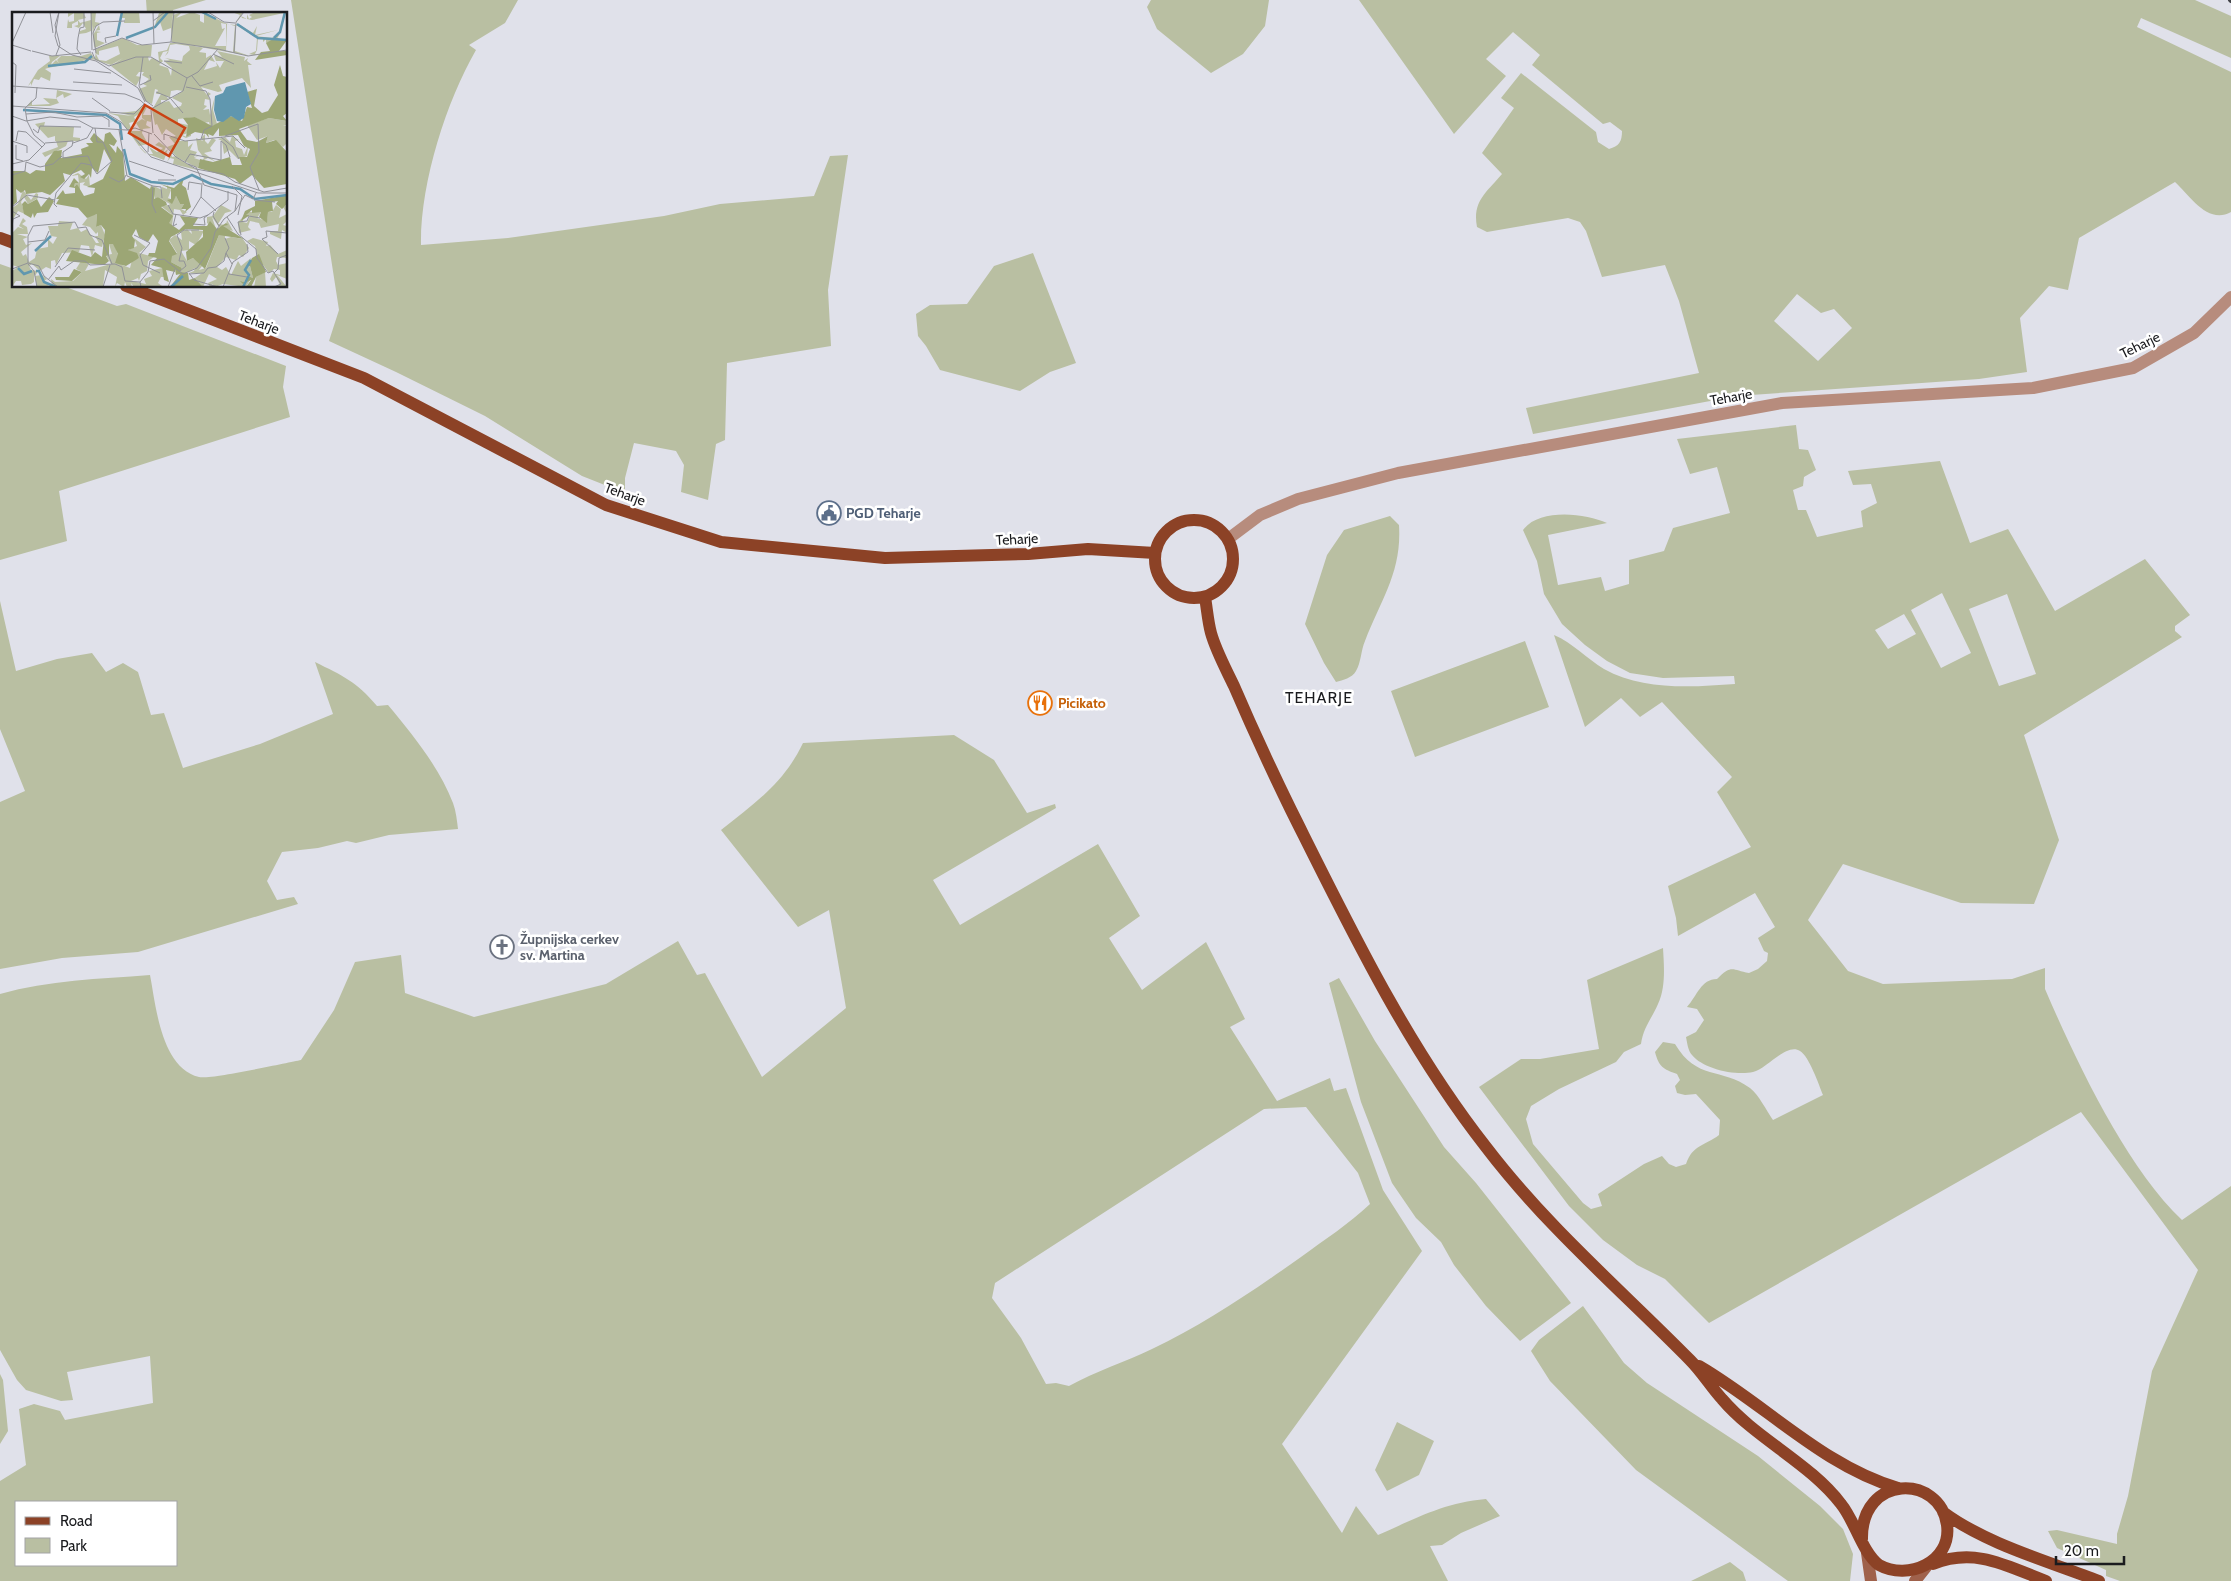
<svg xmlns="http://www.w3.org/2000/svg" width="2231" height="1581" font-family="Cabin,sans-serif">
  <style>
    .green { fill: #b9bfa2; fill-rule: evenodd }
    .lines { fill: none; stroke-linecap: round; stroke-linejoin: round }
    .tertiary { stroke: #b78c7d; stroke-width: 12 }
    .secondary { stroke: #9f614b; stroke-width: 12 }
    .primary { stroke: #8c4226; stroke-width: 12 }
    .rail { stroke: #414246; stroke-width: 4 }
    .labels { text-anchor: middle; stroke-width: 5; stroke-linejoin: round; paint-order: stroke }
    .street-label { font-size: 14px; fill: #1a1b1e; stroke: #fff }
    .service-label { font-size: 14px; font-weight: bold; fill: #4e5e75; stroke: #fff; text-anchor: start }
    .food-label { font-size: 14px; font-weight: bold; fill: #c56008; stroke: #fff; text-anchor: start }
    .worship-label { font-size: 14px; font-weight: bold; fill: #5b616d; stroke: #fff; text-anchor: start }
    .quarter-label { font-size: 16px; letter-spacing: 1px; fill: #1a1b1e; stroke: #fff }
    .inset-river { fill: none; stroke: #6097af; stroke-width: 2.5 }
    .inset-road { fill: none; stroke: #919298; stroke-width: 1 }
    .view { fill: #ca4213; fill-opacity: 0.15; stroke: #ca4213; stroke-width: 2.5 }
    .inset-edge { fill: none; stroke: #1a1b1e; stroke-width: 2.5 }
  </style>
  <rect width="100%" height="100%" fill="#e0e1ea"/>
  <path class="green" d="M146,0H206L173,10V14H147Z
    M291,0H518L505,23L469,45L476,50C446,102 420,184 421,245L508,238L664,216L720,204L814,196L830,156L848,155L828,290L831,346L727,363L725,440L716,444L708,500L681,492L684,465L676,451L634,443L625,478V493L582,476L485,416L396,372L329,341L339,310Z
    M1151,0H1269L1265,26L1243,54L1211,73L1157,29L1147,7Z
    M1359,0H2195L2231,16V58L2141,18L2137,27L2231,72V212C2208,225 2190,196 2175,182L2079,238L2068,290L2049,286L2020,318L2027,372L1979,379L1737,396L1533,434L1526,408L1699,373L1679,301L1665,265L1602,277L1586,231L1580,222L1568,218L1487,232L1477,227C1472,201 1487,192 1502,174L1482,153L1514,108L1501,98L1521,73L1596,132L1598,142L1609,149C1619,146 1622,142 1622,131L1610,122L1603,124L1532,65L1540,55L1513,32L1486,59L1506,76L1454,134ZM1797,294L1821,313L1834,309L1852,328L1818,361L1774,321Z
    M1033,253L1076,363L1050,372L1020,391L940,370L926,346L918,336L916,314L930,305L967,304L994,266Z
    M0,264L14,269V286H63L117,306L126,304L286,366L283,387L290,417L59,491L67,541L0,560Z
    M1796,425L1799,449L1808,450L1816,470L1804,477L1803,486L1793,490L1798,510H1806L1817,537L1863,527L1861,511L1877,503L1871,484L1853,485L1848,471L1940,461L1970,543L2008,529L2055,611L2145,559L2190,615L2175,626V631L2182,637L2024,735L2059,840L2034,904L1961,903L1843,864L1808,920L1848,971L1883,984L2012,979L2045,968V989C2076,1061 2126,1167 2182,1220L2231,1186V1581H2120L2106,1576V1570L2057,1548L2048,1531L2057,1530L2117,1544V1534L2128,1496L2152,1371L2198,1270L2081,1112L1709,1323L1665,1279L1637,1265L1603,1240L1569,1206L1479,1087L1521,1059H1540L1599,1049L1587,980L1663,948C1664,966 1666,987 1658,1004C1652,1018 1643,1028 1641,1044L1624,1052L1616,1062L1559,1089L1531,1106L1526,1119L1533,1144L1583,1203L1591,1209L1602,1206L1598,1194L1644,1164L1662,1156L1669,1164L1676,1167L1686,1164C1693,1144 1705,1146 1719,1135L1720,1120L1696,1094L1685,1095L1677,1093L1675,1086L1680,1080L1677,1074C1663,1069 1659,1067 1655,1052L1663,1042L1675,1044C1697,1081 1721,1067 1750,1088C1759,1095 1766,1110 1773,1120L1823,1095C1819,1085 1809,1056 1800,1051C1787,1042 1767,1069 1753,1072C1736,1076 1703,1069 1692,1055C1688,1051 1687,1042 1686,1037L1696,1032L1704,1020L1697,1009L1687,1007C1697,996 1701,979 1717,979C1732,964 1732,970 1749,973L1758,969L1767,961L1768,953L1764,951L1758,938L1775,927L1755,893L1678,936L1676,918L1668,886L1751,847L1717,792L1732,777L1662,702L1640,717L1621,698L1585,727L1554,635C1573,643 1587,659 1604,669C1643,691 1693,687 1735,684L1734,676L1663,678L1630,673L1607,661L1585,645L1562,624L1544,594L1537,561L1523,530C1539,508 1585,513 1607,523L1548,535L1558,585L1601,577L1605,591L1629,584V560L1664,551L1673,528L1730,513L1717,467L1690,474L1677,439ZM1942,593L1971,653L1941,668L1911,610ZM2007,594L2036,674L1999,686L1969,609ZM1904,614L1916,634L1888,649L1875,630Z
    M1390,516L1399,525C1402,572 1381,599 1365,641C1361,650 1361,663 1356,671C1352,678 1343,680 1336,682L1324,663L1305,624L1327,555L1344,530Z
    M0,601L16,671L57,659L92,653L106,672L123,663L138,672L151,715L164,713L183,768L260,744L333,714L315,662C343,676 356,681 377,706L388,705C413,735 439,767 453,803C456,811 457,821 458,829L389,835L356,843L347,841L318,848L282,852L267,881L277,900L294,897L298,904L138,952L62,958L0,969V802L25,791L0,729Z
    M1525,641L1549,707L1415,757L1391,691Z
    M954,735L994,760L1027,813L1055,804L1056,808L933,880L960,925L1098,844L1140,916L1109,938L1142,990L1206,942L1245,1019L1230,1027L1277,1101L1330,1078L1334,1091L1346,1088L1383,1190L1422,1251L1282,1444L1342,1533L1356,1506L1378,1535C1417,1518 1443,1503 1486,1499L1500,1516L1461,1533L1442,1545L1430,1546L1448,1581H0V1481L26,1465L19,1409L34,1404L60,1411L65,1420L153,1403L150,1356L67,1372L73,1400L61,1401L26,1390L17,1380L0,1350V994C49,980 99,979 150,975C156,1006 161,1068 199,1077C208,1080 286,1063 301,1060L334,1010L355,962L401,955L405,993L474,1017L606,984L678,941L697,975L705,973L762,1077L846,1008L829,910L798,927L721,830C755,803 784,783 803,743ZM1306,1107L1358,1173L1370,1204C1349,1224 1324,1240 1301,1257C1253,1291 1205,1324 1152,1349C1125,1362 1096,1371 1069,1386L1056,1383L1046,1384L1021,1338L992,1298L995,1283L1264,1109ZM176,1502V1565H16V1502Z
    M1339,978L1375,1041L1444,1147L1476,1183L1571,1303L1520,1341L1486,1306L1454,1265L1441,1242L1416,1218L1392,1183L1361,1102L1329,983Z
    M1583,1306L1624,1363L1647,1383L1758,1456L1820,1506L1843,1529L1853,1554L1850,1581H1788L1636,1470L1550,1381L1531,1351L1539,1340Z
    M0,1374L3,1380L8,1431L0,1444Z
    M1397,1422L1434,1441L1419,1475L1387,1491L1375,1470Z
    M1730,1562L1743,1572L1746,1581H1691Z"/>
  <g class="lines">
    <path class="tertiary" d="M1228,539L1260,515L1298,499L1398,473L1782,403L2033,388L2133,368L2194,333L2231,297"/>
    <path class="secondary" d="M1867,1553L1871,1581
      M1915,1581L1926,1567"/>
    <path class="primary" d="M0,238L14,243
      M126,286L364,378L606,505L721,542L885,558L1028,554L1088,549L1155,553
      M1155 559a39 39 0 1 1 78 0a39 39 0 1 1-78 0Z
      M1205,597C1207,609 1208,622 1211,633C1216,651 1226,669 1234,686C1252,728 1271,769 1291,810C1349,926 1406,1045 1486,1147C1547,1227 1620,1289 1690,1360C1702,1372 1711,1387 1722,1399C1756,1439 1810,1463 1841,1504C1855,1521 1862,1552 1879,1565C1908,1581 1952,1562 1947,1525C1940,1474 1861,1474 1862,1539
      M1699,1366C1766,1405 1823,1466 1898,1488
      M1943,1512C1986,1544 2048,1561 2099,1581
      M1933,1564C1975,1547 2007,1566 2046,1581"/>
    <path class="rail" d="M2230,0L2231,1"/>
  </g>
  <defs>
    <g id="civic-ring" transform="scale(1.25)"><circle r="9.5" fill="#fff" stroke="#5c6f8a" stroke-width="1.5"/><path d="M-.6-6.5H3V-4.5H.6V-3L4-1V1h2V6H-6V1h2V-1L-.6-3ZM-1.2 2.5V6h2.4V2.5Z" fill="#5c6f8a"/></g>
    <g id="restaurant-ring" transform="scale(1.25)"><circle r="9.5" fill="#fff" stroke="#e8710a" stroke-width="1.5"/><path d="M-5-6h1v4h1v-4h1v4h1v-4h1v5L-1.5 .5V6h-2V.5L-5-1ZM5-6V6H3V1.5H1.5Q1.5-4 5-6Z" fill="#e8710a"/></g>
    <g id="church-ring" transform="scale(1.25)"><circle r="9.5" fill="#fff" stroke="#6b7280" stroke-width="1.5"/><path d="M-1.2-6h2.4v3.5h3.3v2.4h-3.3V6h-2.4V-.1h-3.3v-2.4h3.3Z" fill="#6b7280"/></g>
  </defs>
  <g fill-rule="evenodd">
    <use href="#civic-ring" x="829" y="513"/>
    <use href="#restaurant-ring" x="1040" y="703"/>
    <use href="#church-ring" x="502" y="947"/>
  </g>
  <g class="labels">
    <g class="street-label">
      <text transform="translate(259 322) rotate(21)" y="5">Teharje</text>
      <text transform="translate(2140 345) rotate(-26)" y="5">Teharje</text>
      <text transform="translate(1731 397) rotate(-10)" y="5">Teharje</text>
      <text transform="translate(625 494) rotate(20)" y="5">Teharje</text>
      <text transform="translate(1017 539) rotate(-3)" y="5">Teharje</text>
    </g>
    <g class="service-label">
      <text x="846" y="518">PGD Teharje</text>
    </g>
    <g class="food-label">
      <text x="1058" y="708">Picikato</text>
    </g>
    <g class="worship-label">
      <text x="520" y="944">Župnijska cerkev<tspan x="520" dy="16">sv. Martina</tspan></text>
    </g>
    <g class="quarter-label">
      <text x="1319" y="703">TEHARJE</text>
    </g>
  </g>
  <g transform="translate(12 12)">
    <rect width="275" height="275" fill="#e0e1ea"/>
    <path d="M71,0L74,6L66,8L68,11L79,8V0H84L83,10L88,11L82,16L81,23L87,13L88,18L83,19L89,20L85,21V28L93,31L83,36L82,34L80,12L79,19L74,21L67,22L68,19L74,17L71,11L67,16L62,14L66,13V9L60,12V16H55L56,7L57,10L62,9V1L56,5V1ZM109,0H127L128,11H112L113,6H108ZM153,0H162L159,13L161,3L170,0L164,6L180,0L188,3V9L192,11V2L189,0H191L213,11L223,14L224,12L228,13L241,21L245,14L243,23L266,18L244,24L260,26L267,20L272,1L240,8L230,6L229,4L224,11L228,3L220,0H231L229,4L235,7V2L237,7L240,5L237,3L243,0H273L268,21L265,27L254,31V27L251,30V27L246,26L245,38L243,42H249L242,43L237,42L244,39L245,26L224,13L223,39L238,44L160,30L159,16L151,19L148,10L142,16L147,1ZM209,11L214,12V34H203L213,16L210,17ZM215,12L223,13L221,40L214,39ZM111,26L125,33H140L139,44L136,45L137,49L140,46L147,49L146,40L155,38L158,31H164L192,35L187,40L194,41V46L199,43L203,50L197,48L192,58L205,54L204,50L208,56L212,49H204L202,44L203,43L210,45L205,39L233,45L232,49L236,46L235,49L240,53H236L239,76L230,66L207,73L210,79L206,80L189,75L195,83L196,80L199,82L196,84L198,88L193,87L192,93L195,94L191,98L197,97L198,103L203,84L201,98L205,112L198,115L197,110L192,111L183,105L166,107V111L176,113V121L170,123L175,125V123L179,122V124L174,126L170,124L167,129H176V135L181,131L178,138L185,140L182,145L187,144L182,146L188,148L186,156L164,145L185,158L161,152L162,147L158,146L155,150L159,141L160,145L164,144L155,135L163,132L157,125L164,124L154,117L150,123L145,112L143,113L140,98L149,82H144L146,78L143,77L140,92L133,89L127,77L135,74L131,72L137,67L130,63L132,60H127L124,64L129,65L124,74L99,54L111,46L99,53L80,47L36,56L33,57L39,61L38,69L29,65L27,68L22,67L19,74V71L16,74L26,58L38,49L37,44H48L40,50L39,53L44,48L47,51L45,48L49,44H69L79,41L83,47L84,37ZM164,32L177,34L178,38L171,44L170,49L153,46L158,48L152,49L160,56L159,64L156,56L147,53L151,49L148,46L151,40L156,39L153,44L156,41L158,33ZM106,34L108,42L94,49L87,48L84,42L87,43V39ZM165,78L171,79L160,86L170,91L169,94L162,96L157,89L149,91V88H157L154,84L158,85L159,79ZM45,78L60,82L52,86L51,82L44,86L47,91L38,94H15L20,88V93L38,92L31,86L44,87ZM132,92L135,95L131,103H140L139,110L135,109L134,113L139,116L131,117L130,121L136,132L127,134L135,142H141L137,135L145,140L151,136L143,133L147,130L154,135L151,141L156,137L152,148L133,141L129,137L116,119H129L124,111L130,107L134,109L130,106V100L122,105L124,109L117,111L119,116L115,118L106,104L96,101L120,104L108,101L124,99ZM257,106L275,109V113L271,114H275V131L271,135L262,128L254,131L256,124L245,128L235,113ZM193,122V129L196,132L200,126L204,128L198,136L200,139L192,141L204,150L196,146L190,149L192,146L186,138L184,126L191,129L189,126ZM52,124L68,126V129H56L54,134L33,145L30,141L46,135L44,129ZM220,124L227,128L223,129L224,135L230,137L232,143L236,134L235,144L226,147L217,138L212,142L210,129L206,127L213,125L218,130ZM66,161L74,167L77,163L78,175L71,173L73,170L68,171V179L65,172L62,175L63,171H67L66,163L59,164ZM155,173L159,178L156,186L161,188L164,184L168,192H172L169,197L175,200L171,203L168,198L162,197L160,214L156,211L159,202L149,194L157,193L158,192L146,185L143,187L142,183V174L150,178V175L155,177ZM11,178L19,188L24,181L32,185L26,182V186L16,192L12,185L9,190L13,202L6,199L0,209V196L6,192ZM209,193L220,199L213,201L206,212L214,213L215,208L221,219L207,215L200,205L204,217L195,211V205L201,204ZM264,193L269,197L267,206L275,202L271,195L275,193V209L271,213L275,214V221L270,218L269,227L258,222V219H266L267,212L249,216L247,211L238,209L236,215L239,218L227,221L226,210L231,205V210L235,211L238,203H234L235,200H249L245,206L255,209L256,200H260ZM85,202L84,215L89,213L93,223L90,235L83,233L80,245L77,234L69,233L67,240L50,241L44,253L43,248L39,249V257L34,255L28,259L20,252L17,254L19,258L26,259L23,264L30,263L35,267L32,269L38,275H25L22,260V270L19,272L10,273L9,269H4L0,275V259L6,255L0,253V221L6,215L12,217L7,214L11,206L14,209L10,212L15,215L16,222H5L16,225L11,227L14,233L20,231L9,240L11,244L14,242L17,250L23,246L25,237L36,235V227L41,232L45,225L39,224L36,214H46L47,209L61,210L58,218L66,216L69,220L75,217L84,231H87L83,224H86V220L84,222L78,215L70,213L77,204ZM175,217L180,222L179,218L192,219L184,233L177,229V238L169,239L175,249L181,246L191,253L187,258L194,256L207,223H213V227L219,225L231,227L237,236L231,245L227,243L224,248L214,245L205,255L210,258L214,255L219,263L226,249L229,254L239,246L235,256L238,254L241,266L236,264L232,270L229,269L232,272L239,266L234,275L211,272L203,275L199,271L202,275H198L196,271L205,267L197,262L191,275L183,266L190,261H177L182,259L183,256L172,262L168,260L170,256L159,250V244L165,241L157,228L163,223L170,228L169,220ZM122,226L134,235L127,241L142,245L136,249L135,259L129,262L127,269L126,266L119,269L134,272L132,267L140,264L137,259L150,256L153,265H149L146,271L150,274L122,275L119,271L120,275H115L113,270L112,275L105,271L103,275L105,265L93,258L91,275L40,274L39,267L43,270L61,269L70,260L64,257L69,249L77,252L73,259L99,252L94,243L100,242L97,232H102L110,253L118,256L120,248L127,246L116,238L125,234ZM241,226L256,230L254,234L258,233L266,242L275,238V246L265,245L264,249L266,253L275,251V267L265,263L275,275H261L268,273L264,265L260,270L258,267L261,261L268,263V258L262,257L257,261L246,246L243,234L235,229ZM253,260L254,275H242L244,265Z" fill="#b9bfa2" fill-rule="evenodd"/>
    <path d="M263,26L275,28L267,39H275V43L243,48L249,40L258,39L254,31ZM268,53L271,64L275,65V101L271,104L275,109L257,106L227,117L235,128L245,130L256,124L254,131L264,128L275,140V172L252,176L240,163L228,172L223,167L186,156L188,147L201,150L218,145L220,153H230L227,145H235L238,137L232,134L226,123L207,124V116L201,124L196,122L197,126L194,122L183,120L174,125L176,113L171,106L183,105L200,114L219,104L230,109L235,95L240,96L235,80L245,77L242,94L250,101L256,99L266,83L262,73ZM98,120L105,129L102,134L97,132L104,141L105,134L111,141L113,169L119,165L138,177L139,174L143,176L142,187L146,185L154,190L155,193L149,195L161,204L157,211L167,218L173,212L168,204L186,206L181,214H195L198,209L205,217L214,211L216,213L211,214L232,227L207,223L193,257L181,246L175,249L174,240L191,225V218L174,217L159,225L157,229L165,242L160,244L159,250L170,256L168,260L176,261L177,268L183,266L191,275H158L168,262L164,263L163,257V260L154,258L157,270L152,268L150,256L139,253L145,246L136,244L137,241H143L146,229L141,222L136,230L127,225L124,217L120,224L123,228L122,236L116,238L125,241L127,246L114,254L103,251L106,242L101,232H97V243L94,244L97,249L92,253L54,249L60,238L79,245L83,240L90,245L93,218L89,213L84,215L85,202L75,206L66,196L44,192L47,187H44L51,178L53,182L63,181V176L57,175L62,166L67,171H63L62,175L65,172L72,184L82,181L83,176L75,175L91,167L99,150L92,137L86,161L80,156L79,166L77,162L72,167L68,165L73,162L69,158L58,163L51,161L53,169L38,183L30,180L14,182L13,178L9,181L4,177L5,190L0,194V159H13L18,162L24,158L33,159V152L42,139L50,138L49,146L70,142L69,137L77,134L74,131H81L78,127L82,121L92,130L93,122ZM172,166L170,173L174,176L179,195L173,200L174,197H169L172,192H168L164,184L160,192L155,188L159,187V177L148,172L162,176ZM275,183V192L270,197L264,192L266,189L260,190L261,199L256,200L255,211L247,205L249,200L240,201V198L234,203H238L229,209L233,199L243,194V189ZM37,185L42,189L36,200L25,201L22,206L21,201L19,206L12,202L10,192L13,189L16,192L25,187L29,195ZM247,242L254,260L244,265L239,275H234L239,268L231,272L228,269L233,270L236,264L241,266L238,254L235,255L240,246ZM62,257L70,260L60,269L44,268L43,265H57Z" fill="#9ca675"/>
    <path d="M33,110L32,114L62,115L61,125L50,129H43V124L36,126L23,112Z" fill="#b9bfa2"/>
    <path d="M233,70L239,92L234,95L232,106L227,109L219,104L211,110L205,109L202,98L203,84L211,81L214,75Z" fill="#6097af"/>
    <path class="inset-river" d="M190,0L204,7M225,12L246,26L275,28M105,24L110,0M114,26L143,15L156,0M262,26L268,20L273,0M36,54L73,50L80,44M11,98L94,103L108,112L110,128M112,137L118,162L139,170L161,172L180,163L199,172L228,177L243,187L275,183M23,239L39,224M6,256L12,262L20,259M24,259H27L32,270L44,275M159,275L171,264M231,275L237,263L233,258L239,248"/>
    <path class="inset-road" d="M38,0L41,21M47,0L43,24L46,34L60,43L84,49L126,76L133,90M79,0L80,38M141,0L142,32M196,0L212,10L223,11M141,9L153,0M0,31L14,0M94,31L93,26L104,24M0,33L19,39M206,37L236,44L275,38M81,38L110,26L130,33L159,30M20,39L40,44L79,40M80,40L83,47L97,54L124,45H139L175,66M84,41L81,21L84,14L91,10L113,9M222,41L224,10L232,0M201,42L222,52M44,43L48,33L43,13L47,0M69,43L65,37L66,26L68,16L72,15V0M131,45L127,74L134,89L141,94M152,49L170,51M0,50L4,53L3,81M62,57L99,61M180,64L188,74L201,70M61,70L110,73M128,73L139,68L138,63M0,74L113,82L128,88L138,97M174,75L194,79L198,87L200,114L192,118L189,127M144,80L159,86M80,86L98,99M159,87L171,101M0,94L94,101L109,110L139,145L246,181H275M139,97L171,79L175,66L186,60L206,37L159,30L162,0M139,98L141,121M97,100L122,102L132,92M14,102L41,100L65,105L90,104L97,108V115M0,104L14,109L38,105L66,108L81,116L115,118L123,116L140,122M21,117L26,121L28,114L69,115M107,118L115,164L141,174M142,122L164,145L184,157L211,162L223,170L252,180L275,176M213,124L246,112L247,140L238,155L247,178M209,125L221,135L227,147M152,128V122L173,129L221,124L233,136M0,129L15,134V141M4,129L6,119L14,120L30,135M209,129L214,133L218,145M33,131L61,129L60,134L51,140V146L76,144L80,154M61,131L75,126L81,116M4,133V147L11,149M136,140L137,121M117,149L162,164M14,150L28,155L41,152L50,144M173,150L178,142L209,148V129M0,152L17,148L33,132L22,123L15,109L13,96L24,86L25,75M0,163L13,159L14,150M97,165L107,170L112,167L114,163M146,168H164M190,171L189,185L204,199M220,174L230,184L226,203M176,178L177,170L189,172M242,188L263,190M156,193L161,202L188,206L196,203M0,195L15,183L43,188M45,195L42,192L44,181L69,151L79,153L85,162L100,149L91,130H85L83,116M0,199L8,204L1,207L0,217M223,199L233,183L241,187L244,181M202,200L201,204L207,214M144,201L140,192L141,174L149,175L150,186M164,202L161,214L165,212M178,203L189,185M215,205L226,222L244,237L245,246L256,261L261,259L269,272L262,275M181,212L193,213L192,206L216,188V179M122,223L138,231L128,243L131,253L148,261M229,223L226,210L235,209L237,204L248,206M213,226L217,236L214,241M16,230L33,228L37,219M266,242L250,227L255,225L254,219L275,221M16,251V224L21,214L63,210L66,216L74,215L78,223L90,228L100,252M16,252L22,259L25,275M43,255L56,236L83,238M0,257L16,251L27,254L32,264L46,275M168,259L174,254L172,249H167L170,236L165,223L172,218H187M177,261L182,268L206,275M262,261L266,257L267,246L275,243M177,262L192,261L196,256L204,255L212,249L214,241L220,252M217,262L235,265M36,268L47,254L49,258L62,249H73L78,253L103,252L110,255L113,269L128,270M91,275L98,253M129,275L128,270L136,260L138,249L152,247L171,262L185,256L199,236L203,220L212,207L223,199L225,183L192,173L184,155L176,152M156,275L163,257M211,275L221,250L236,240L235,232"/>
    <path class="view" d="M133,93L173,116L157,144L117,121Z"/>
    <rect width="275" height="275" class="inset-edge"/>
  </g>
  <rect x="15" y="1501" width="162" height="65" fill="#ffffff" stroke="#a3a4a5"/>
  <rect x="25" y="1517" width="25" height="8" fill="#8c4226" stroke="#a3a4a5"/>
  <text x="60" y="1526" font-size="15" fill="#1a1b1e">Road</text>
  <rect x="25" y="1538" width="25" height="15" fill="#b9bfa2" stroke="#a3a4a5"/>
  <text x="60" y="1551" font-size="15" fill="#1a1b1e">Park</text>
  <path d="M2056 1556v8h68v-8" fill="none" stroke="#1a1b1e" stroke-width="2.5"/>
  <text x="2064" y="1556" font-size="15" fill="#1a1b1e" stroke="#ffffff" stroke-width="4" paint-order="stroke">20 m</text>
</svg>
